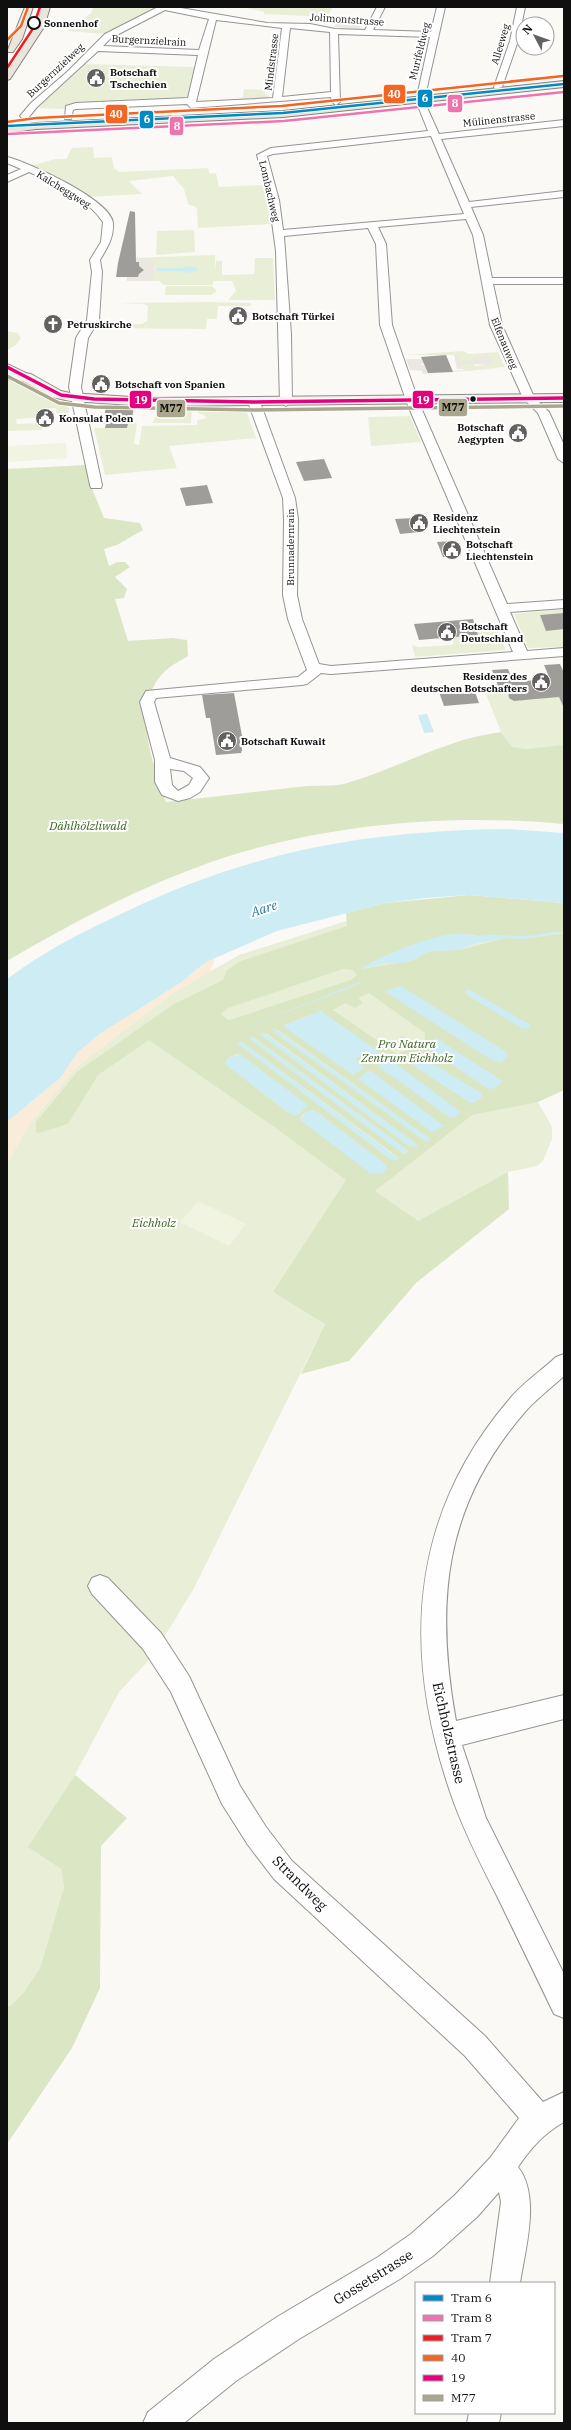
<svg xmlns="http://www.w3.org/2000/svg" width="571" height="2430" font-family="'IBM Plex Serif',serif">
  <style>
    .green { fill: #e9efd7 }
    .forest { fill: #dbe6c5; fill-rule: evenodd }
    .sand { fill: #f9ecd9 }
    .pitch { fill: #f1f4e0 }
    .plaza { fill: #ebe7e1 }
    .water { fill: #ceecf3 }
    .building { fill: #9f9d9a }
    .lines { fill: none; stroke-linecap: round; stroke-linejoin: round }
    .street-casing { stroke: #959493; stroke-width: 2 }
    .secondary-casing { stroke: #8c8b89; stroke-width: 2 }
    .primary-casing { stroke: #838280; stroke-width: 2 }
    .street { fill: #fefefe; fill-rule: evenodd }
    .secondary { fill: #f5f2eb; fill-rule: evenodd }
    .primary { fill: #ece5dc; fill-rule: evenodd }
    .bus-1-casing { stroke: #fff; stroke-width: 4 }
    .bus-2-casing { stroke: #fff; stroke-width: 5 }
    .bus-3-casing { stroke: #fff; stroke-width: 5 }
    .bus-1 { stroke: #f26522; stroke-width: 2.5 }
    .bus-2 { stroke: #e5007d; stroke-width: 3.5 }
    .bus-3 { stroke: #aba78d; stroke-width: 3.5 }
    .tram-1-casing { stroke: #fff; stroke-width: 4 }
    .tram-2-casing { stroke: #fff; stroke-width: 4 }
    .tram-3-casing { stroke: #fff; stroke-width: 4 }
    .tram-1 { stroke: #008ac5; stroke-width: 2.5 }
    .tram-2 { stroke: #ef73ac; stroke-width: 2.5 }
    .tram-3 { stroke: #ec1f25; stroke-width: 2.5 }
    .stop-dot { fill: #fff; stroke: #0f0f0f; stroke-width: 2 }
    .bus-dot { fill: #0f0f0f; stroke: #fff; stroke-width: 1.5 }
    .labels { text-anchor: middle; stroke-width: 4; stroke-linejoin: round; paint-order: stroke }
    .far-street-label { font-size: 10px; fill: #0f0f0f; stroke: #fff }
    .far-stop-label { font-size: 10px; font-weight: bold; fill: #0f0f0f; stroke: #fff; text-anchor: start }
    .far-poi-label { font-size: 10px; font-weight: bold; fill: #0f0f0f; stroke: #fff; text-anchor: start }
    .park-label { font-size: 12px; font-style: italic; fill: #3b6323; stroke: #fff }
    .water-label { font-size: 13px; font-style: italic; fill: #207899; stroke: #fff }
    .near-street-label { font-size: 14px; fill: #0f0f0f; stroke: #fff }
    .line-badge { stroke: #fff; stroke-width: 1.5 }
    .badge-label { font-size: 11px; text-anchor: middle; font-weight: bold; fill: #fff }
    .pale-badge-label { font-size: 11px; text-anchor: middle; font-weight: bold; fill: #111 }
  </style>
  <rect width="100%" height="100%" fill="#fbf9f5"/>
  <path class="green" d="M94,7H151L152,9L106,34L67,31L91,13Z
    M241,7H333L327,17L264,14V12Z
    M84,64L196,67L188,98L69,106L64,109L35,108Z
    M244,89L266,90L265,94L270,96L262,99L237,98L243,97Z
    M93,147L94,158L112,157L114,168L119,172L208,168L210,174L216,173L219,187L263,185L271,224L198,228L197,208L188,204L184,189L173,176L129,181L142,194L87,197L30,166L55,159H66L72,148Z
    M194,230L195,252L156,255L157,231Z
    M215,255V269L216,261H222V275L254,274L255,258H273L275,300H228L236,291L232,281H213V285H164L159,281H127V279V281H151L152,276V277H158H154L155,263L153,264L144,258H129L139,263L143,269L138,277L139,263H128V258Z
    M166,286H212L217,291L211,295H165Z
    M208,302L251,303V306H218L217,319H207L206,329L95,328L114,324H142L147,321L148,306L144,304L118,303Z
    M7,331L18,333L21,338L16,345L7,350Z
    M463,351L469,354L498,352L505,367L464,371L461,364L474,363L475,366L493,364L472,358L473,361H460L457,355H405Z
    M7,379L17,380L69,408V413L57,414L56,408L42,409L43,417L16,419L17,424L40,423L42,430L7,431Z
    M198,407H245L256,438L169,446L177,468L105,475L94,428H127L128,424L137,423L134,444L139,445L142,426L197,425V420L204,419L206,416L198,413Z
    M155,409H192L191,423H152L156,416Z
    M410,416L421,442L371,446L368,417Z
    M564,609V647L528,648L514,614Z
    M497,627L506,650L415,657L412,645L419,647L451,645L454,643L452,637L478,635L476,628Z
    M509,685L510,698L530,700L564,696V746L526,749L512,748L501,732L484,689Z
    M564,909V1057L538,1102L552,1127V1139L543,1161L537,1166L508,1172L282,1296L325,1324L193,1590L152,1657L119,1692L75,1775L29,1847L61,1869L64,1887L40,1968L24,1992L10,2006H7V1163L28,1126L76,1067L174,992L239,955L359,917Z"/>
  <path class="forest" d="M86,465L91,486L104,518L140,523L143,530L117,545L104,549L109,566L117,562H125L130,567L115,577L127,589L124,598L115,599L128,641L173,638L187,640L188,656C182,660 175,663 170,667C128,699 152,762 166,802C213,797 260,791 307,786C320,785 335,787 347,783C399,768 446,739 501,732L512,747L526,749L564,745V824C448,813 324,824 214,861C142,886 73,922 7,961V469Z
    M469,895L564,903V932L521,937L496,935L480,936L464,934L444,935L378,959L361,969L415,960L426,952L431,951L459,950L506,938L524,939L564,933V1090L538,1102L472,1115L375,1191L418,1221L508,1172L509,1209L416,1283L349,1361L301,1374L325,1324L273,1292L346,1180L273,1126L149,1040L98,1075L68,1124L39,1133L36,1132V1122L78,1071L174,1004L223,980L227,970L241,961L347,926L346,913L386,903ZM343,969L353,970L357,975L351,980L233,1019L228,1020L221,1014L228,1008ZM369,993L425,1033V1040L416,1043L402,1036L398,1039L407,1050L397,1054L333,1010L345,1003L355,1008L363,1003L358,998ZM321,1011L372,1062L362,1056L356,1057L355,1059L364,1068L284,1025ZM278,1030L429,1138L430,1139L425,1141L421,1138L273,1031ZM266,1033L415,1143L418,1147L409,1146L261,1035ZM252,1036L406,1149L408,1152L404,1154L401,1152L250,1039ZM242,1042L394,1154L398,1157L389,1158L237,1043ZM236,1054H240L289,1113L225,1064L227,1059ZM314,1110L384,1163L387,1166L300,1117L306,1112Z
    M75,1775L127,1818L101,1846L100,1988L72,2048L7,2144V2006H10L24,1992L40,1968L64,1887L61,1869L28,1847Z"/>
  <path class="sand" d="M215,958L210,972L174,992L76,1067L28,1126L7,1163V1122L61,1077L78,1052L101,1033L180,983L206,962Z"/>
  <path class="pitch" d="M66,443L67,458L7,462V446Z
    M198,1201L246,1224L229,1246L180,1222Z"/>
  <path class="plaza" d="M339,20L363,21L359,29L334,27Z
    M128,258H144L159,262L155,263L154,276L158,278H152V281H127V277H138L139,272L143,271L139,268V263H128Z
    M454,355H458L460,361H472V357L489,356L493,365L461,364L463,369H457Z
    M406,359H422L424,363L419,365H424L428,372L505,368L423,374L422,371L410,370Z"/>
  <path class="water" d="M186,266L198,268V271L185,273L183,271H157V268H183Z
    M427,714L434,732L424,733L418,715Z
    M507,829L564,833V903L469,895L425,898L386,903L277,931L206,962L180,983L101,1033L78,1052L61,1077L7,1122V979C43,952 82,932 123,913C252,851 364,831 507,829Z
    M550,932H564L524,939L506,938L473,944L459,950L431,951L409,962L383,964L361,969C379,956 432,935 454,934C463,933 470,936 478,936C484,937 490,934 497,935C516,936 532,937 550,932Z
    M360,982L362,983L229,1034Z
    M401,986L505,1051L508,1057L500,1063L490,1059L384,991Z
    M468,989L529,1024L530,1028L523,1029L467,995L465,992Z
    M321,1011L382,1054V1056L372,1062L358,1056L355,1059L364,1068L353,1075L283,1026Z
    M274,1028L429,1138V1140L427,1142L421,1138L273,1031Z
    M263,1032L415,1143L418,1147L409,1146L261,1035Z
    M251,1036L406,1149L407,1154L401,1152L250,1039Z
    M436,1038L501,1080L502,1082L493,1089L487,1088L424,1046Z
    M239,1041L242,1042L399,1159L395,1161L389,1158L238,1044Z
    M414,1052L481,1093L483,1096L474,1103L469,1102L405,1060Z
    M240,1054L305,1103L308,1105L301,1113L295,1116L289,1113L225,1064L227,1059Z
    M386,1059H390L461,1112L454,1118L449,1117L378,1066Z
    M368,1071H371L444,1126L432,1132L358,1079Z
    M314,1110L384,1163L388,1169L381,1174L370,1173L300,1120L306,1112Z"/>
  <path class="building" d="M130,211L135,212L136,262H139V266L144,270L139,274L138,277H116L118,263Z
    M446,355L453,372L428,373L421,357Z
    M106,406L134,407L131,424H128L127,428H105L106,424H103Z
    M324,459L332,478L304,481L296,462Z
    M207,485L213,503L186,506L180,488Z
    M414,518L420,532L400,534L395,519Z
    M454,541L459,556L443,557L437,542Z
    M564,613V629L546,631L540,615Z
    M473,619L478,635L419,640L414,624Z
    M560,664L564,673V708L559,697L514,701L509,698L507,685L498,686L492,670L508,669L513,682L550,679L544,665Z
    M474,689L479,703L444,706L439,692Z
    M234,693L242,736L240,737L242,750L241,753L216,755L210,718H206L202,695Z"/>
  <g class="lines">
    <g class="street-casing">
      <path id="street" d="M158,7H175L267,23L310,24L335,29L365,30L377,7H385L373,30L431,32L437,7H445L424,101L439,134L564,120V126L441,139L469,202L564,191V197L471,207L483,235L492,278H564V284H493L502,325L534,397L549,412L564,445V463L558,459L538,413L523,398L490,325L473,235L466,219L378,227L386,244L392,325L419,403L507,604L564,600V608L510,612L527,651L564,648V656L331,674L321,673L307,684L302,685L156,698L154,702L170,758L200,767L209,778L200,792L190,798L178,801L162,795L155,782V760L140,702L146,691L298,677L307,670L288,619L283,595L284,519L283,498L248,402L250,399H258L260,402L295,498L298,519L297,595L302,619L319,664L331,666L513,652L407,403L380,325L376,244L368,228L284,236L291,334L292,402L286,406L280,402L276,251L269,200L257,155L271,148L428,131L416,101L430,37L338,34L340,102L336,105L332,102L331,97L191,108L187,104L76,109L73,110L71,119H65L66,106L76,103L188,98L198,55L98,51L37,107L28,118H22L20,116L31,103L67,72L105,34ZM165,10L209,19L199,50L103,46L111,38ZM216,20L282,28L273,98L196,102ZM290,28L330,32L331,92L282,97ZM431,136L464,214L283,230L279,200L267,156L273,154ZM170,769L184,771L193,778L189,785L178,791L172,785Z
        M517,7H525L518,41L502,87L495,89L494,87L510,41Z
        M7,157C28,162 111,200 113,223C114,238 107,248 100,260L102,272L99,320L88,338L81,387L102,485L101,488H91L90,485L69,387L76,338L87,320L92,272L90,260L101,242L103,222C86,197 55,184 29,172L7,182V175L21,169L7,163Z
        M7,364L30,375L32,377L26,380L7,372Z
        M564,1354V1376C551,1388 535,1400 524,1413C443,1507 435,1604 456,1721L564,1695V1719L462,1745L486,1818L564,1974V2018L554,2014C535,1974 516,1935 497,1896C481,1865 466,1835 454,1803C402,1659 406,1521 508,1401C521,1384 541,1371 556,1357Z
        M100,1575L108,1578L161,1633L189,1676L240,1786L266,1827L292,1861L485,2036L543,2102L564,2092V2122C543,2134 531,2148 518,2167C541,2196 525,2250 520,2283H490L501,2202L499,2192L477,2217L433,2256L400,2279L299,2339L236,2381L184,2423H143L148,2412L214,2359L277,2317L378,2257L411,2234L455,2195L490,2158L519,2118L465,2056L274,1879L248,1845L222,1804L171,1692L143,1649L92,1594L88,1586L92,1578Z
        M469,2413H501L499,2423H467Z"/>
    </g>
    <g class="secondary-casing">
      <path id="secondary" d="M7,371L31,374L61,391L70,393L147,398L564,394V402L147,406L70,401L52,397L23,381L7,379Z"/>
    </g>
    <g class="primary-casing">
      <path id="primary" d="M25,7H33L22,39L13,52H7Z
        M42,7H50L44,27L10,79L7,80V70L36,27Z
        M564,81V87L283,117L36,129L7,133V127L36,123L283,111Z"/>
    </g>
    <use href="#street" class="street"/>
    <use href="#secondary" class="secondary"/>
    <use href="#primary" class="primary"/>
    <g class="bus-1-casing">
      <path id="bus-1" d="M7,40L21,26L28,7
        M7,122L36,118L282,106L563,76"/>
    </g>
    <g class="bus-2-casing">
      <path id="bus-2" d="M7,367L61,395L94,399L254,402L564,398"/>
    </g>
    <g class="bus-3-casing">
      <path id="bus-3" d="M7,376L59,403L94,407L254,410L564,406"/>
    </g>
    <use href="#bus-1" class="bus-1"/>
    <use href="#bus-2" class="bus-2"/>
    <use href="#bus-3" class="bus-3"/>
    <g class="tram-1-casing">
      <path id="tram-1" d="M7,126L283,113L564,84"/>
    </g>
    <g class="tram-2-casing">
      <path id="tram-2" d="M7,134L284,121L564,92"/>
    </g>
    <g class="tram-3-casing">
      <path id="tram-3" d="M7,68L32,30L40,7"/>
    </g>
    <use href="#tram-1" class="tram-1"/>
    <use href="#tram-2" class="tram-2"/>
    <use href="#tram-3" class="tram-3"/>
  </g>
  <defs>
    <g id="civic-disc" transform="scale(1)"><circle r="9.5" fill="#626160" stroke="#fff"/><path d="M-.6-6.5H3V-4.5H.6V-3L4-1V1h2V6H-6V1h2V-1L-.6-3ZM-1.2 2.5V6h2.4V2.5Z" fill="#fff"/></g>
    <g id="church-disc" transform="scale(1)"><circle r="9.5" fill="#626160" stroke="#fff"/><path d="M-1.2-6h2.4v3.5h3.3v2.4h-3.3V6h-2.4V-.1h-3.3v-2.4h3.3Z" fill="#fff"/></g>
  </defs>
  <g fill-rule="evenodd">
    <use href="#civic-disc" x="96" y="78"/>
    <use href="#civic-disc" x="238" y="316"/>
    <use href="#church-disc" x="53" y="324"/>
    <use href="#civic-disc" x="101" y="384"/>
    <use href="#civic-disc" x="45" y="418"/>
    <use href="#civic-disc" x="518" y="433"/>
    <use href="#civic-disc" x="419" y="523"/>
    <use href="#civic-disc" x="452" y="550"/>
    <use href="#civic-disc" x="447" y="632"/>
    <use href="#civic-disc" x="541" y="682"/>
    <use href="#civic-disc" x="227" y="741"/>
  </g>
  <circle class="stop-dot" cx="34" cy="23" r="6"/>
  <circle class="bus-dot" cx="473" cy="399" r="3.5"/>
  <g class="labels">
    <g class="far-street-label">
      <text transform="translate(347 19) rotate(4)" y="4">Jolimontstrasse</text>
      <text transform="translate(149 40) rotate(3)" y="4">Burgernzielrain</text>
      <text transform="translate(500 44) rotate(-73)" y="4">Alleeweg</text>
      <text transform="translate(419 51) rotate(-76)" y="4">Murifeldweg</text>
      <text transform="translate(271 62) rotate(-83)" y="4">Mindstrasse</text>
      <text transform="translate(55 70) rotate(-43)" y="4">Burgernzielweg</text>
      <text transform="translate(499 119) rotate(-6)" y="4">Mülinenstrasse</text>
      <text transform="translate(64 189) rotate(32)" y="4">Kalcheggweg</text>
      <text transform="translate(270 191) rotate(77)" y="4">Lombachweg</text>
      <text transform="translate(505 343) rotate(68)" y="4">Elfenauweg</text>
      <text transform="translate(290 547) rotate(-90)" y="4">Brunnadernrain</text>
    </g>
    <g class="far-stop-label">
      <text x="44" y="27">Sonnenhof</text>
    </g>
    <g class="far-poi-label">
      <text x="110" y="76">Botschaft<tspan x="110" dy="12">Tschechien</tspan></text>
      <text x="252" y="320">Botschaft Türkei</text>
      <text x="67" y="328">Petruskirche</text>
      <text x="115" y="388">Botschaft von Spanien</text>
      <text x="59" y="422">Konsulat Polen</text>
      <text x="504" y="431" text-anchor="end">Botschaft<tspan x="504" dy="12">Aegypten</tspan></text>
      <text x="433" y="521">Residenz<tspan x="433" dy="12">Liechtenstein</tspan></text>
      <text x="466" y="548">Botschaft<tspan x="466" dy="12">Liechtenstein</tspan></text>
      <text x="461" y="630">Botschaft<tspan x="461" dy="12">Deutschland</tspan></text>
      <text x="527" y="680" text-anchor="end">Residenz des<tspan x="527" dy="12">deutschen Botschafters</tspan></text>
      <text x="241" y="745">Botschaft Kuwait</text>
    </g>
    <g class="park-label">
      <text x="88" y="830">Dählhölzliwald</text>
      <text x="407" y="1048">Pro Natura<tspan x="407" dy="14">Zentrum Eichholz</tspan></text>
      <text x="154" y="1227">Eichholz</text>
    </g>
    <g class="water-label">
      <text transform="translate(264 908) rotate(-17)" y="5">Aare</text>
    </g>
    <g class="near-street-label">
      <text transform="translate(449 1733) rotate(77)" y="5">Eichholzstrasse</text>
      <text transform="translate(300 1883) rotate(45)" y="5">Strandweg</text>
      <text transform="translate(373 2277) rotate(-32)" y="5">Gossetstrasse</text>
    </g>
  </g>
  <g class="line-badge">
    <rect x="383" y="84" width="23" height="20" rx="4" fill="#f26522"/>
    <rect x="417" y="89" width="16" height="19" rx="4" fill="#008ac5"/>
    <rect x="447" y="94" width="16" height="19" rx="4" fill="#ef73ac"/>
    <rect x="105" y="104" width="23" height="20" rx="4" fill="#f26522"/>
    <rect x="139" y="110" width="15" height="19" rx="4" fill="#008ac5"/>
    <rect x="169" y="116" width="15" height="20" rx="4" fill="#ef73ac"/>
    <rect x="412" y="390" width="22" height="19" rx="4" fill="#e5007d"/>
    <rect x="129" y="390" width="23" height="19" rx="4" fill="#e5007d"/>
    <rect x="438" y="398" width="30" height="19" rx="4" fill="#aba78d"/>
    <rect x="156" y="399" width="30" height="19" rx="4" fill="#aba78d"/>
  </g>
  <g class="badge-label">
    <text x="394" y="98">40</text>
    <text x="425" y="102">6</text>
    <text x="455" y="107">8</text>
    <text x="116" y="118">40</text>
    <text x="147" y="123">6</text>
    <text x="177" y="130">8</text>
    <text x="423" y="404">19</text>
    <text x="141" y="404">19</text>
  </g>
  <g class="pale-badge-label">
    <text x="453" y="411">M77</text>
    <text x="171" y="412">M77</text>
  </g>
  <rect width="571" height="2430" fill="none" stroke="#0f0f0f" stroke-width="16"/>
  <rect x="415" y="2282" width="140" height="132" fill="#ffffff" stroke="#9f9f9f"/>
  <rect x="423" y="2295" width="20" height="6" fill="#008ac5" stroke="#9f9f9f"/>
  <text x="451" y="2302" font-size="12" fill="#0f0f0f">Tram 6</text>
  <rect x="423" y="2315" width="20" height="6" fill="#ef73ac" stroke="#9f9f9f"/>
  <text x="451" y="2322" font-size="12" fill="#0f0f0f">Tram 8</text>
  <rect x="423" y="2335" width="20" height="6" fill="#ec1f25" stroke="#9f9f9f"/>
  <text x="451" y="2342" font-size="12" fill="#0f0f0f">Tram 7</text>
  <rect x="423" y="2355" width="20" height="6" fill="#f26522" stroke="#9f9f9f"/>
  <text x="451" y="2362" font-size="12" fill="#0f0f0f">40</text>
  <rect x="423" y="2375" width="20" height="6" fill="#e5007d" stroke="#9f9f9f"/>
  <text x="451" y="2382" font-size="12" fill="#0f0f0f">19</text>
  <rect x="423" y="2395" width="20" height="6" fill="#aba78d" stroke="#9f9f9f"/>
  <text x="451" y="2402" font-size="12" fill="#0f0f0f">M77</text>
  <g transform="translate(535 36) rotate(311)"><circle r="19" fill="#ffffff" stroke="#9f9f9f"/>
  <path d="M0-3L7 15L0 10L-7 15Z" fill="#626160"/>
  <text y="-6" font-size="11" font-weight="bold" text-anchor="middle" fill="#0f0f0f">N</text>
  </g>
</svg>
